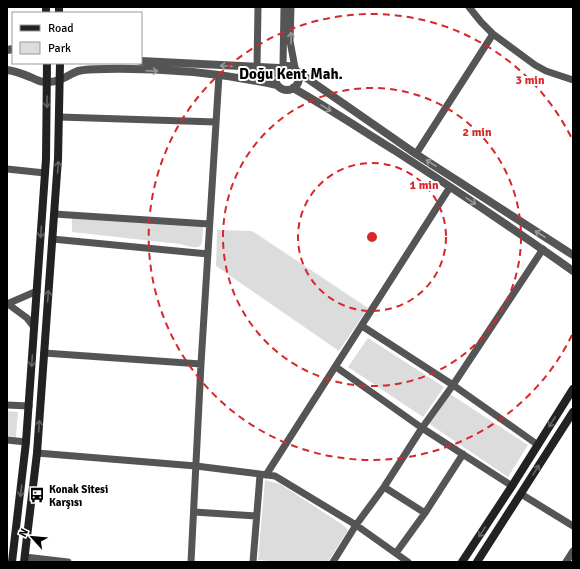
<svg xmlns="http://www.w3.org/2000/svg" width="580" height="569" font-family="Signika,sans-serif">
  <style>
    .green { fill: #dcdcdc }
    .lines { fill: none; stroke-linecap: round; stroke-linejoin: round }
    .minor { stroke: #555; stroke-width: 7 }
    .tertiary { stroke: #555; stroke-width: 8 }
    .secondary { stroke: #222; stroke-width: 8 }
    .oneway { stroke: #999 }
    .oneway2 { stroke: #646464 }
    .ring { fill: none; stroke: #d62828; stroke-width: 2; stroke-dasharray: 7 5 }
    .labels { text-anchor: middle; stroke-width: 4; stroke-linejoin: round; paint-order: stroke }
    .poi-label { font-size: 11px; font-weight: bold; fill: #000; stroke: #fff; text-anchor: start }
    .district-label { font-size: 15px; font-weight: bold; fill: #000; stroke: #fff }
    .centre { fill: #d62828; stroke: #fff; stroke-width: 2 }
    .ring-label { font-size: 12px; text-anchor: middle; font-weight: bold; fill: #d62828; stroke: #fff; stroke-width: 4; stroke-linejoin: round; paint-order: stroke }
  </style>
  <rect width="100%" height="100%" fill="#fff"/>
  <path class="green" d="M72,217L203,227C202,250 202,250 180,244L72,232Z
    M217,230L252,231L368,308L339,351L216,266Z
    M368,338L444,387L423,417L348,367Z
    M450,394L528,445L508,477L428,423Z
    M7,411L18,412L16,437L7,436Z
    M265,480L280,484L343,525L348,530L328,562H281L258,560Z"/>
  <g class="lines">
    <path class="minor" d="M291,7L290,41L295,68
      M469,7L481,22L493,34L535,65L546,71L573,80
      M283,66L284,7
      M257,67L258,7
      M59,117L216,122
      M416,154L493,34
      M7,169L45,173
      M54,214L209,224
      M52,239L208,254
      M7,304L37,291
      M8,304L27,318L34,327
      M362,326L453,385L538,445
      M44,353L201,364
      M336,367L422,428L512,486
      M7,405L29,406
      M7,440L26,442
      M37,453L196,466L275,476L356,525L408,562
      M266,475L450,187
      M384,487L425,513
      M521,494L573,526
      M194,512L256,516
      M396,553L425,513L463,454
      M25,557L68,562
      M191,562L201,364L219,75
      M253,562L260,475
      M333,562L356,525L384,487L422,428L453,385L543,249
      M566,562L573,551"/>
    <path class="tertiary" d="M7,50L13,49
      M141,61L279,68
      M275 78a12 12 0 1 1 24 0a12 12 0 1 1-24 0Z
      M7,70C15,71 23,74 30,77C36,79 40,83 47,82C61,82 65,76 78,71C86,69 96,69 105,69C162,68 221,73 277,85
      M298,72L416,154L573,255
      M293,88C327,107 360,129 394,150C454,189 514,229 573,271"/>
    <path class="secondary" d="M46,7V13
      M59,7V13
      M12,562L26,442L46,159L47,63
      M24,562L37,453L58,159L60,63
      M462,562L512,486L573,389
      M477,562L573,412"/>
  </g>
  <defs><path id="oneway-shaft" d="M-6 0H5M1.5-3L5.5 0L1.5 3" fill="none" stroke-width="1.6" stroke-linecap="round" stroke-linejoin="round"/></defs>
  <g class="oneway">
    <use href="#oneway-shaft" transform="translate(291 38) rotate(-91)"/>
    <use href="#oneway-shaft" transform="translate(226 66) rotate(-177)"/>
    <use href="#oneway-shaft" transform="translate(152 71) rotate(2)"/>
    <use href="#oneway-shaft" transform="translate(326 108) rotate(32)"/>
    <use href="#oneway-shaft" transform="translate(431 163) rotate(-147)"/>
    <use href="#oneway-shaft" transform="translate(471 201) rotate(34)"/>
    <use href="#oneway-shaft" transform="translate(540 234) rotate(-147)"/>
  </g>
  <g class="oneway2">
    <use href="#oneway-shaft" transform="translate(47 102) rotate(91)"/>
    <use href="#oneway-shaft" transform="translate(58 167) rotate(-86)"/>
    <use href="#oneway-shaft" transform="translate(41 232) rotate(94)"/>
    <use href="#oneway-shaft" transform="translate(48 296) rotate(-86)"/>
    <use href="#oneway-shaft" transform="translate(32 361) rotate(94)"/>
    <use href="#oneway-shaft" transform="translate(552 422) rotate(122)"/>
    <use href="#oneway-shaft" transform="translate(39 426) rotate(-86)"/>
    <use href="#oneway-shaft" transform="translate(536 470) rotate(-58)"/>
    <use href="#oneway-shaft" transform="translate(21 491) rotate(97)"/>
    <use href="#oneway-shaft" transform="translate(482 532) rotate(123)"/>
  </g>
  <g class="ring">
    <circle cx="372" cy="237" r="74"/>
    <circle cx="372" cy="237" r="149"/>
    <path d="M572 335A223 223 0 1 1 572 139"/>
  </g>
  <defs>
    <g id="bus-bare" transform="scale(1.2)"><path d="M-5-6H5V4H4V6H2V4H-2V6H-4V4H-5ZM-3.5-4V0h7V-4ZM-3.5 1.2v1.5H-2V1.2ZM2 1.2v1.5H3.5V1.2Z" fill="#000" stroke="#fff" stroke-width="2.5" paint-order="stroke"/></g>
  </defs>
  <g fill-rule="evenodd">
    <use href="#bus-bare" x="37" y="495"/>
  </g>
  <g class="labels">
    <g class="poi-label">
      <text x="49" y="493">Konak Sitesi<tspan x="49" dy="13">Karşısı</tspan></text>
    </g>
    <g class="district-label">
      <text x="291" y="79">Doğu Kent Mah.</text>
    </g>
  </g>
  <circle cx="372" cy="237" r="6" class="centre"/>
  <g class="ring-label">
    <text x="530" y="84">3 min</text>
    <text x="477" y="136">2 min</text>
    <text x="424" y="189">1 min</text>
  </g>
  <rect width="580" height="569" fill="none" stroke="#000000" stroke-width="16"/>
  <rect x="12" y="12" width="130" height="52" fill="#ffffff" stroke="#999999"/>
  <rect x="20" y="25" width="20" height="6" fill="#222222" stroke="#999999"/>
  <text x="48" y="32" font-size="12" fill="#000000">Road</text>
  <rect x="20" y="42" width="20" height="12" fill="#dcdcdc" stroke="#999999"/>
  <text x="48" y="52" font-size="12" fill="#000000">Park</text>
  <g transform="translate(32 537) rotate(297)" stroke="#ffffff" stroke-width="3" paint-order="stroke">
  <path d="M0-3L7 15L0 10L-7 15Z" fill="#000000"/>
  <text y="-6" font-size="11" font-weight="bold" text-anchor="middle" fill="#000000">N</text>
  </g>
</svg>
